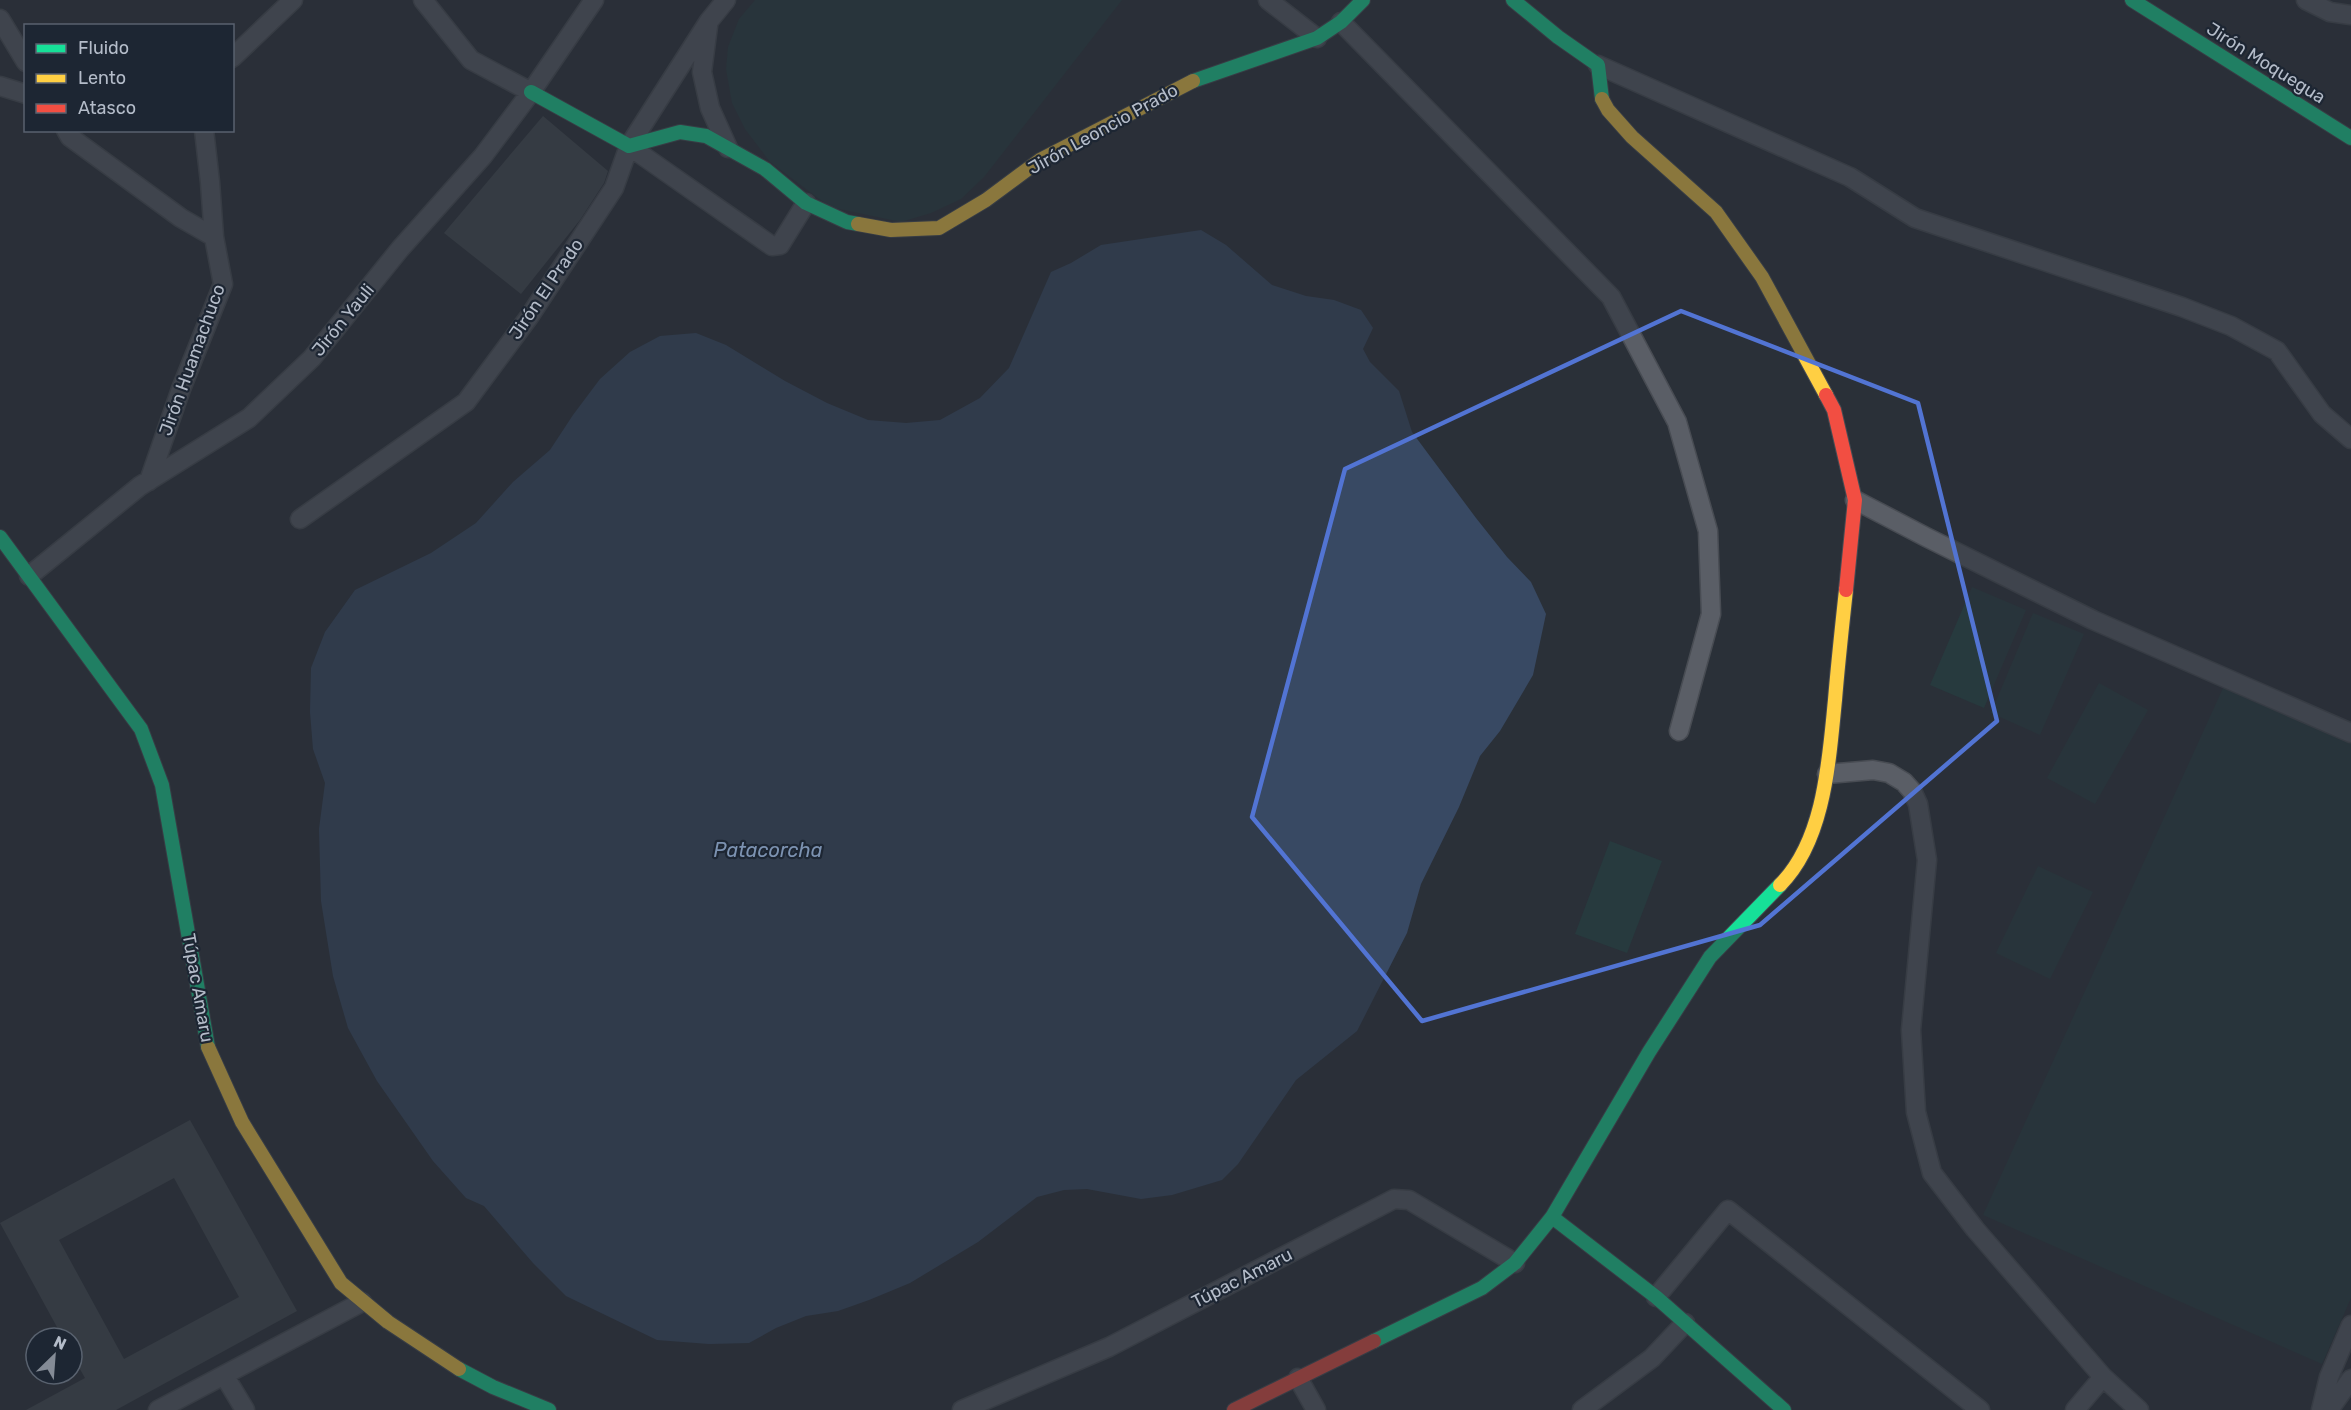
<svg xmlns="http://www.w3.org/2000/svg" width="2351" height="1410" font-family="Rubik,sans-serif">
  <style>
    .green { fill: #273a3e }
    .water { fill: #384963 }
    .building { fill: #444950; fill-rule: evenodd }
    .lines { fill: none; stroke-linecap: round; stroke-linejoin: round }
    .street-casing { stroke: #484c53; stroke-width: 21 }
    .fast-casing { stroke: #484c53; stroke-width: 16 }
    .slow-casing { stroke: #484c53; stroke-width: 16 }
    .jam-casing { stroke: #484c53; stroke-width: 16 }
    .street { stroke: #5a5e66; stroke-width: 18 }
    .fast { stroke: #16e098; stroke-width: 14 }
    .slow { stroke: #ffcf43; stroke-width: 14 }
    .jam { stroke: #f24e42; stroke-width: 14 }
    .marked { fill: none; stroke: #5274d3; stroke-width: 4.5; stroke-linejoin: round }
    .labels { text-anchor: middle; stroke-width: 4.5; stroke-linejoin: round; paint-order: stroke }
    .street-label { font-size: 18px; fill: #b4bcc9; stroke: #1d2633 }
    .water-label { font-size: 20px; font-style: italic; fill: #7c92b1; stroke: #1d2633 }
  </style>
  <rect width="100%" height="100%" fill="#2a3038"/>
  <path class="green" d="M755,0H1122L984,177L961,199L931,213L901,222L830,207L770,162L745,129L732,103L726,69L728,47L739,19Z
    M1972,587L2026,610L1984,708L1930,685Z
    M2033,613L2084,634L2040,735L1991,713Z
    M2099,683L2148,710L2095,804L2047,778Z
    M2224,686L2351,743V1298L2322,1364L1983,1215Z
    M1610,841L1662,861L1627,953L1575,934Z
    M2038,866L2093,892L2050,979L1996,953Z"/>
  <path class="water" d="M1201,230L1226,245L1272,285L1306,296L1334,300L1361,310L1373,328L1363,349L1370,362L1399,391L1412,432L1476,518L1507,557L1531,582L1546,614L1533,675L1500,731L1480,756L1459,807L1421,884L1407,933L1357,1031L1296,1080L1238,1164L1222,1180L1172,1195L1141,1199L1087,1189L1064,1190L1037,1197L978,1242L910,1283L869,1300L838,1311L806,1316L776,1328L749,1343L709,1344L657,1340L566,1296L533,1263L484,1206L466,1198L433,1161L377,1081L348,1028L333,976L321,901L319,829L325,783L313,749L310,712L311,668L325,632L355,590L431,553L476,523L513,482L550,450L573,415L600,379L630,352L660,336L696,333L726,345L785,381L827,403L868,420L906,423L940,420L980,398L1009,368L1051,272L1071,263L1101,245Z"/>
  <path class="building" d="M543,116L608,171L604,183L580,220L521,294L444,233Z
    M190,1120L297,1311L116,1410H26L85,1378L72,1355V1338H63L0,1223ZM174,1178L239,1297L124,1359L59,1240Z"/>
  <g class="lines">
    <g class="street-casing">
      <path id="street" d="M423,0L471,60L531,92
        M1268,0L1317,38
        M2306,0L2330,12L2351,15
        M0,19L26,62
        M1341,22L1611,297L1677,422L1708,531L1711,614L1679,731
        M708,26L702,72L710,108L728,148
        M232,58L293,0
        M1598,65L1850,177L1915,218L2182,307L2231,326L2277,351L2322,414L2351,439
        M0,86L26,94
        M66,130L70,137L181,218L214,237
        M629,146L772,246L780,245L806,203
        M149,481L181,389L223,284L214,237L210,182L204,130
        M1855,500L1926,537L2093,620L2351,733
        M300,519L466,402L529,317L614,188L629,146L709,21L726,0
        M29,576L140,486L249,418L312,358L400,249L483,156L531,92L594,0
        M1827,774L1873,770L1889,773L1904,782L1912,791L1918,804L1927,860L1911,1030L1916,1112L1932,1173L1975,1229L2103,1377
        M1656,1297L1728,1210L1980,1410
        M224,1375L245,1410
        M1298,1378L1316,1410
        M158,1410L362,1302
        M962,1410L1109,1347L1394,1199L1409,1200L1515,1263
        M1582,1410L1652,1358L1685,1323
        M2075,1410L2103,1377L2139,1410
        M2321,1410L2329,1377L2351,1325
        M2329,1410L2351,1379"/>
    </g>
    <g class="fast-casing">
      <path id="fast" d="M1513,0L1558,37L1598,65L1602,99
        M2132,0L2351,138
        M1193,81L1317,38L1341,22L1363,0
        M531,92L629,146L680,132L706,136L765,169L806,203L847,222L858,224
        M0,537L141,729L162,785L208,1047
        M1552,1217L1656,1297L1784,1410
        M1374,1341L1482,1288L1515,1263L1552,1217L1649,1052L1710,957L1780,885
        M459,1369L493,1387L549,1410"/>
    </g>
    <g class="slow-casing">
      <path id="slow" d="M1602,99L1608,110L1632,137L1716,212L1762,277L1826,395
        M858,224L891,230L939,228L986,200L1040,160L1193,81
        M1780,885C1825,840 1829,759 1835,700C1838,663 1842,627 1846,590
        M208,1047L242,1122L341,1283L388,1322L459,1369"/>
    </g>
    <g class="jam-casing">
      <path id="jam" d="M1826,395L1834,410L1855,500L1846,590
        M1234,1410L1374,1341"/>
    </g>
    <use href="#street" class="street"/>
    <use href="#fast" class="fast"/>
    <use href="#slow" class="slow"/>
    <use href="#jam" class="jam"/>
  </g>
  <path d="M0 0H2351V1410H0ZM1681,311L1918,403L1997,721L1760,925L1422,1021L1252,817L1345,469Z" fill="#2a3038" fill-opacity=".55" fill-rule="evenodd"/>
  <path class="marked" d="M1681,311L1918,403L1997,721L1760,925L1422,1021L1252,817L1345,469Z"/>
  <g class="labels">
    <g class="street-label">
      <text transform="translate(2266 63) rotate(32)" y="6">Jirón Moquegua</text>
      <text transform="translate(1103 129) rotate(-29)" y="6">Jirón Leoncio Prado</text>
      <text transform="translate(546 289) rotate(-56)" y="6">Jirón El Prado</text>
      <text transform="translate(343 320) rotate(-51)" y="6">Jirón Yauli</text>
      <text transform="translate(192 360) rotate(-70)" y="6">Jirón Huamachuco</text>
      <text transform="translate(198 988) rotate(80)" y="6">Túpac Amaru</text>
      <text transform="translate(1242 1278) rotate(-27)" y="6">Túpac Amaru</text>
    </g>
    <g class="water-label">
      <text x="768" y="857">Patacorcha</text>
    </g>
  </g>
  <rect x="24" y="24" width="210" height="108" fill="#1d2633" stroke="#59626f" stroke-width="1.5"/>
  <rect x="36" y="44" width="30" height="9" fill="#16e098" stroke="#59626f" stroke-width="1.5"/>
  <text x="78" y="54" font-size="18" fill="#b4bcc9">Fluido</text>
  <rect x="36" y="74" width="30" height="9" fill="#ffcf43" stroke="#59626f" stroke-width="1.5"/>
  <text x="78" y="84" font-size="18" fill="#b4bcc9">Lento</text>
  <rect x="36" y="104" width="30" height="9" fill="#f24e42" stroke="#59626f" stroke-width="1.5"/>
  <text x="78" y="114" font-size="18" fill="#b4bcc9">Atasco</text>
  <g transform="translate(54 1356) rotate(25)"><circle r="28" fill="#1d2633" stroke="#59626f" stroke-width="1.5"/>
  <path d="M0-4.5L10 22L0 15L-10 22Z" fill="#848b96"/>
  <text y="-9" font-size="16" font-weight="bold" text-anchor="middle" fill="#b4bcc9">N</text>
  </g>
</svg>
